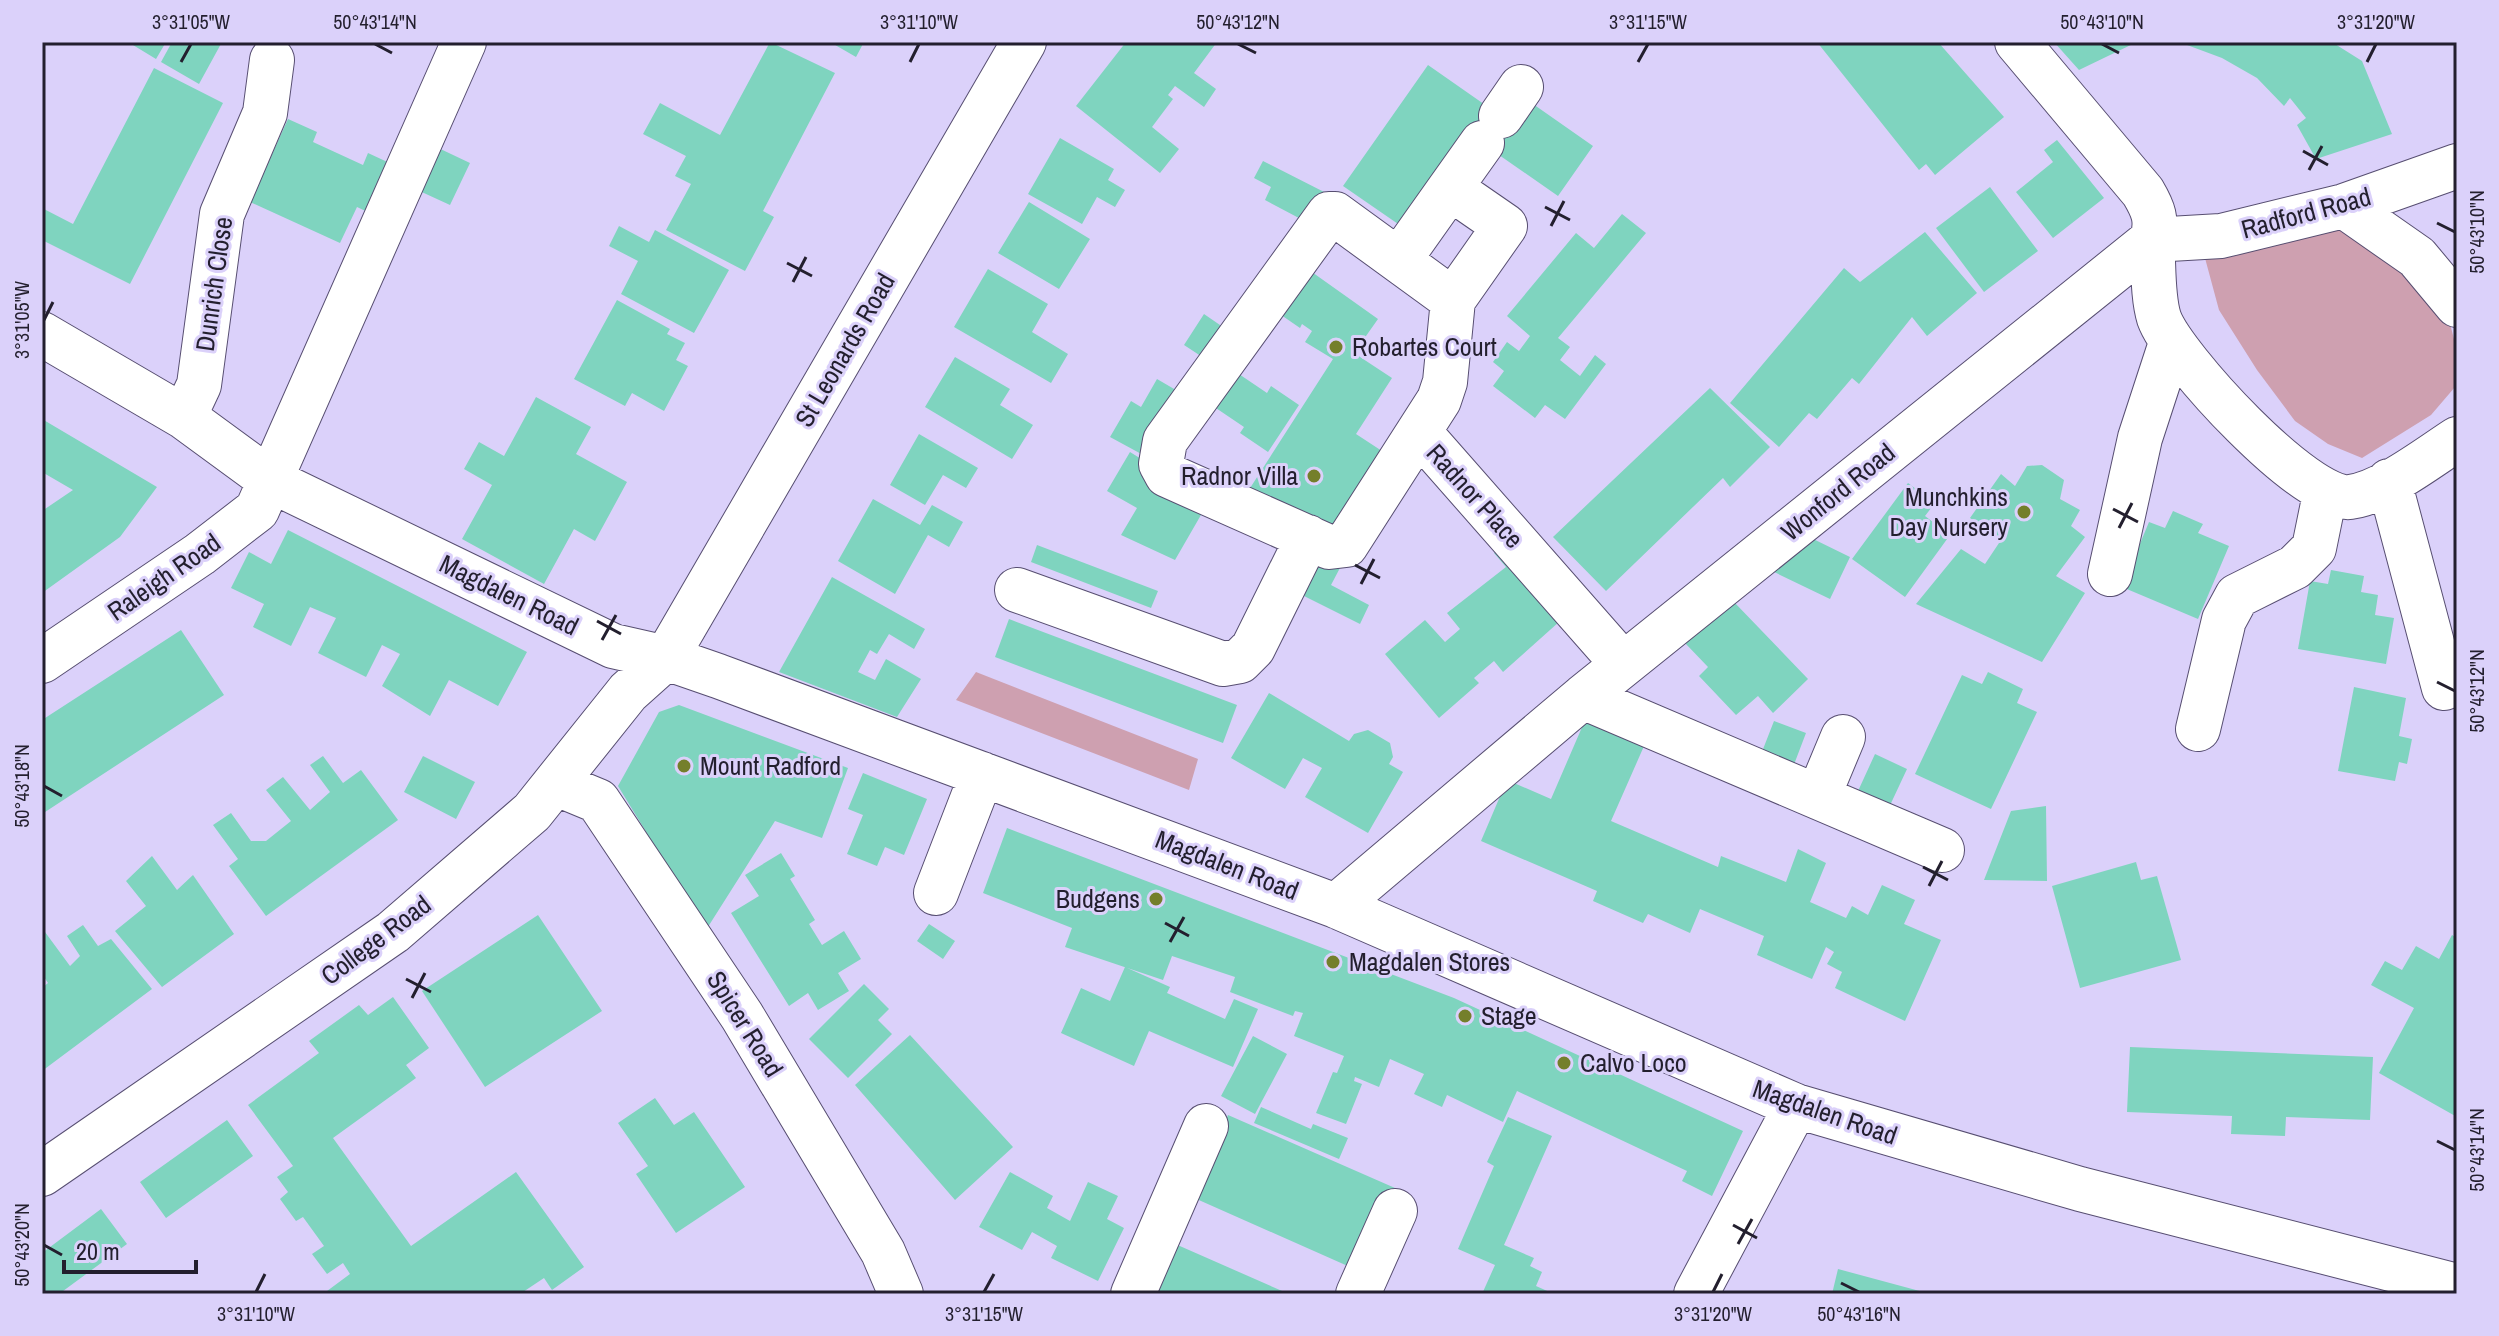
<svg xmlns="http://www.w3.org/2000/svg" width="2499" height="1336" font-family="'Archivo Narrow',sans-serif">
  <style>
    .green { fill: #cea0b0 }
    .building { fill: #7fd4bf }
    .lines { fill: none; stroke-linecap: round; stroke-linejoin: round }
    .minor-casing { stroke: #574e71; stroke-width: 46 }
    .minor { stroke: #fff; stroke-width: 44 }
    .ticks { fill: none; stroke: #231f2e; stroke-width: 3 }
    .poi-dot { fill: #747f2b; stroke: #dbd1fa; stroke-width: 3 }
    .labels { text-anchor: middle; stroke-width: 6; stroke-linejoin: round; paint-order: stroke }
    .street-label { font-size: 26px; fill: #231f2e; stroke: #dbd1fa }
    .poi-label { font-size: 26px; fill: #231f2e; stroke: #dbd1fa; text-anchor: start }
    .neatline { fill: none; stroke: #231f2e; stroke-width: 3 }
    .ticks-label { font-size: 20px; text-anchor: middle; fill: #231f2e }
  </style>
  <rect width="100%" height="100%" fill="#dbd1fa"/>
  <path class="green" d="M2314,195L2445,304L2456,347L2455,387L2431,415L2362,458L2328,444L2295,421L2257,370L2219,310L2202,247Z
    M976,672L1198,759L1189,790L956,700Z"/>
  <path class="building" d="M128,42H166L156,59Z
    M172,42H222L199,84L161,62Z
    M770,42L835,73L763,211L774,217L745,271L666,230L691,184L675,176L686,156L643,134L660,103L720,135Z
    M830,42H864L856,57Z
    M1126,42H1217L1194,73L1216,89L1204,107L1175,86L1168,95L1173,99L1152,127L1179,149L1160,173L1076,106Z
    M1817,42H1938L2004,117L1935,175L1926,164L1919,170Z
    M2054,42H2137L2079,70Z
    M2179,42H2337L2335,44L2362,61L2392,134L2316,159L2297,125L2306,118L2290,98L2284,106L2257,78L2222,58Z
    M1428,65L1501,116L1533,104L1593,146L1558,196L1466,132L1401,226L1343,186Z
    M154,68L223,103L130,284L42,240V208L73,224Z
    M288,119L317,132L313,142L363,165L368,153L396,166L374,215L357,207L340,243L250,202Z
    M1060,138L1114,169L1108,180L1125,190L1115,207L1097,197L1082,224L1028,194Z
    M2057,140L2104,198L2053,238L2016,192L2053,162L2044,150Z
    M432,145L470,163L450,205L413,188Z
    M1263,161L1330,195L1314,226L1265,200L1271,187L1254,178Z
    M1990,187L2038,251L1984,292L1936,228Z
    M1029,202L1090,239L1059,289L998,253Z
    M1622,214L1646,233L1558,338L1570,347L1560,360L1580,376L1595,355L1606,364L1565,419L1545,405L1535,418L1493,386L1504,371L1493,362L1507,342L1519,351L1530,336L1507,316L1576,233L1594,248Z
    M619,226L649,242L655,230L729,270L694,333L621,294L638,261L609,246Z
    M1925,232L1977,293L1927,336L1912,317L1859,384L1852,378L1817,419L1809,413L1779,447L1730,403L1844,268L1860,282Z
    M1302,265L1378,319L1354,353L1392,378L1356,434L1385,453L1341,522L1317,529L1243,499L1333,359L1305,342L1312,331L1302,324L1300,328L1271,308Z
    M988,269L1048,304L1032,332L1068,354L1051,383L954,327Z
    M617,300L670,329L667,334L685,343L676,360L688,366L664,411L632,393L625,406L574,379Z
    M1204,314L1233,334L1213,364L1184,345Z
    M955,357L1010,389L1000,405L1033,425L1012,459L925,407Z
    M1230,368L1267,393L1271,386L1299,405L1268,452L1240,433L1244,427L1207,402Z
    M1157,379L1181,393L1145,456L1110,437L1131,401L1141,407Z
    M1710,388L1770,447L1730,487L1723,478L1606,591L1553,537Z
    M536,397L591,427L576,454L627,482L595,541L574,529L544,584L462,539L492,485L464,469L479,442L504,456Z
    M42,419L157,487L120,537L42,593V511L73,490L42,472Z
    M919,434L978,468L966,488L943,475L925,505L890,485Z
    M1130,452L1159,470L1205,508L1175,560L1121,535L1137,508L1107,491Z
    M2042,465L2064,480L2060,499L2080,510L2071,526L2085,537L2056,576L2085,593L2042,662L1916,604L1961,549L1985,564L2001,540L1970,518L2001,474L2015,486L2027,466Z
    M1908,483L1935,503L1925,516L1950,535L1905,597L1852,559Z
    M873,499L920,525L932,505L963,522L949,547L928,535L895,594L838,561Z
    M2173,511L2203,524L2198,533L2229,546L2198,619L2122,587L2149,522L2165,528Z
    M288,530L527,652L498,706L449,680L430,716L382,686L400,654L382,645L366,677L318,653L336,618L310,607L291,646L253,627L264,604L231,588L249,552L271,564Z
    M1803,534L1850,557L1830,599L1772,571Z
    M1508,540L1569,613L1503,672L1494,661L1474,678L1479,683L1439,718L1385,654L1425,620L1445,642L1460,629L1447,613L1506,567L1494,553Z
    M1037,545L1158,591L1151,608L1031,562Z
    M1320,555L1341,566L1331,585L1369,605L1360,624L1300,594Z
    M2331,570L2364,576L2361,592L2378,595L2375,615L2394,618L2386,664L2298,649L2310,581L2328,584Z
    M832,577L925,629L914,649L889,634L877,654L870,650L858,672L875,680L886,659L921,679L897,717L779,672Z
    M1734,602L1808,679L1773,713L1758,696L1736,715L1699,676L1708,667L1685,643Z
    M1009,619L1237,705L1223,743L995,657Z
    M181,630L224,695L42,814V720Z
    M1988,672L2023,689L2017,703L2037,712L1991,809L1915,774L1962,675L1982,684Z
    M2354,687L2406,698L2399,736L2412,739L2407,764L2399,762L2395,781L2338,771Z
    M1269,693L1349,741L1354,734L1368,730L1390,743L1393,757L1389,764L1403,772L1368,833L1305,797L1322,768L1303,758L1285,789L1231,758Z
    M679,705L848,768L822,838L775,821L706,930L618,786L659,712Z
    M1589,711L1648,737L1611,821L1718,867L1721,856L1786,882L1798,849L1826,863L1810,902L1846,918L1852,906L1868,915L1882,885L1915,900L1904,924L1941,940L1905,1021L1835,988L1842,972L1827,964L1834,952L1826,947L1812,979L1757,955L1764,936L1700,909L1690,933L1648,914L1643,923L1593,901L1597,891L1481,841L1507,780L1551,799Z
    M1774,721L1806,733L1790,775L1758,762Z
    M1875,754L1907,769L1885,816L1853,802Z
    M323,756L343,783L361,770L398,820L266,916L229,866L238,859L213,825L231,813L251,841H266L291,821L266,790L283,777L310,810L330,792L310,765Z
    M423,756L475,782L456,819L404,792Z
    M863,773L927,799L904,855L885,847L877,866L847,854L863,815L848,809Z
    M2046,806L2047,881L1984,880L2011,811Z
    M1007,828L1454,998L1743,1131L1712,1196L1682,1181L1687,1171L1517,1091L1503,1122L1447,1095L1442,1107L1414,1094L1424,1074L1390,1059L1379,1087L1355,1077L1354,1081L1362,1084L1346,1124L1316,1113L1333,1072L1337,1073L1344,1056L1294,1036L1303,1013L1295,1011L1293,1016L1230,992L1235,977L1172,956L1163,980L1065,947L1072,928L983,893Z
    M781,853L795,876L790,879L815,920L809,924L822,945L844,931L861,959L838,973L849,991L818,1010L808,993L789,1006L731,913L759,896L745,875Z
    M152,856L177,890L193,875L234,934L162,987L115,931L146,906L126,881Z
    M2136,862L2141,880L2157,876L2181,960L2080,988L2052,886Z
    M538,915L602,1011L485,1087L422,991Z
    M929,924L955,941L943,959L917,941Z
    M83,925L98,946L111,939L152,989L42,1071V988L48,983L42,974V935L45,932L70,966L80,956L67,936Z
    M2452,935L2457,938V1117L2379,1073L2414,1008L2371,985L2385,961L2402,970L2416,946L2439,959Z
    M1125,967L1170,987L1167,993L1225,1019L1234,999L1258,1009L1233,1067L1149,1031L1134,1066L1061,1033L1081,988L1110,1001Z
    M864,984L889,1009L878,1020L892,1034L848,1078L809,1039Z
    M393,997L429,1048L406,1065L416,1078L333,1138L411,1246L516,1172L584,1267L552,1290L544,1278L520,1294H323L350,1274L343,1263L327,1274L312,1254L324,1246L303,1217L296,1221L280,1199L288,1192L277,1177L293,1166L248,1105L319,1053L309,1041L359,1005L368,1015Z
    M910,1035L1013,1147L955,1200L855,1085Z
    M1253,1036L1287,1054L1255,1114L1221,1096Z
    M2130,1047L2373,1057L2370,1120L2286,1117L2285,1136L2231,1134L2232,1116L2127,1112Z
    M655,1098L674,1125L694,1112L745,1187L676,1233L636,1174L648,1166L618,1123Z
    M1261,1107L1311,1129L1313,1124L1348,1138L1339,1159L1254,1123Z
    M1228,1115L1395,1188L1359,1271L1192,1197Z
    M1508,1117L1552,1136L1504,1245L1534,1258L1530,1266L1542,1272L1536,1286L1554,1294H1482L1495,1265L1458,1249L1494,1166L1487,1162Z
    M227,1120L253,1156L166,1218L140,1182Z
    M1010,1172L1053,1196L1047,1208L1070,1221L1088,1182L1118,1196L1107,1219L1124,1228L1098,1281L1051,1258L1057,1246L1032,1232L1022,1250L979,1227Z
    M101,1209L127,1244L59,1294H42V1253Z
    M1173,1243L1289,1294H1151Z
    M1838,1269L1927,1293V1294H1832Z"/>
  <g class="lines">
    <g class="minor-casing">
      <path id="minor" d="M1501,116L1521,87
        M1450,188L1482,143
        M2344,206L2417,257L2457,305
        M2152,240C2154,264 2152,295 2159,318C2173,358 2307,503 2350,497C2383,493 2429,457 2457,439
        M2152,240L2221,236L2344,206L2457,166
        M1399,260L1450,188L1505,226L1453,300L1445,382L1439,400L1346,545L1329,547L1167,475L1161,464L1165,441L1329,214H1335L1453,300
        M42,334L184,417L270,480L613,646L666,658L718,676L1336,906L1796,1106L2080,1189L2457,1286
        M184,417L199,385L222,214L265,113L272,60
        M1419,432L1623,664
        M2389,481L2444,688
        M2110,574L2140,438L2171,343
        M1017,590L1223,664L1240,661L1253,648L1308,537
        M42,661L200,554L257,510L464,42
        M1583,697L1942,850
        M2198,729L2224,620L2237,596L2295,567L2314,548L2325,494
        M557,784L598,801L742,1016L883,1252L901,1294
        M1818,797L1843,737
        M936,893L982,774
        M1336,906L1583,697L2152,240C2158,220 2153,209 2143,192L2017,42
        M42,1174L393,932L532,812L628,692L666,658L1024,42
        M1133,1294L1206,1126
        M1358,1294L1395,1211
        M1696,1294L1796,1106"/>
    </g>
    <use href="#minor" class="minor"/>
  </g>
  <path class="ticks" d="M375,44L392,53M1238,44L1256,53M2102,44L2119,53M181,62L191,44M910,62L919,44M1638,62L1648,44M2367,62L2376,44M2303,151L2328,165M2309,170L2322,146M1545,207L1570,220M2437,223L2455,232M1551,226L1564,201M787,263L812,276M793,282L806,257M44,320L53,302M2113,509L2138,522M2119,528L2132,503M1355,565L1380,578M1361,584L1374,559M597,621L621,634M602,640L616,615M2437,682L2455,691M44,786L62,796M1923,867L1948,880M1929,886L1942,861M1165,923L1189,936M1170,942L1184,917M406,979L431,992M412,998L425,973M2437,1141L2455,1150M1733,1225L1757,1238M1738,1244L1752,1219M44,1245L62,1255M1841,1283L1859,1292M256,1292L265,1274M984,1292L994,1274M1713,1292L1722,1274"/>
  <g class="poi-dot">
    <circle cx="1336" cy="347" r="8"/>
    <circle cx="1314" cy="476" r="8"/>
    <circle cx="2024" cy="512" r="8"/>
    <circle cx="684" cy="766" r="8"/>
    <circle cx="1156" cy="899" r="8"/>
    <circle cx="1333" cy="962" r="8"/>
    <circle cx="1465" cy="1016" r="8"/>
    <circle cx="1564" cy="1063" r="8"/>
  </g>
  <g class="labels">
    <g class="street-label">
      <text transform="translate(2306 213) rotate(-15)" y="9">Radford Road</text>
      <text transform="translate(214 284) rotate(-82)" y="9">Dunrich Close</text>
      <text transform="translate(845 350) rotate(-60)" y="9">St Leonards Road</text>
      <text transform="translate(1838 492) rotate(-39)" y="9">Wonford Road</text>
      <text transform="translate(1475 496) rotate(48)" y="9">Radnor Place</text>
      <text transform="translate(164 577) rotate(-35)" y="9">Raleigh Road</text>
      <text transform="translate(509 595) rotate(26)" y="9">Magdalen Road</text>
      <text transform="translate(1227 865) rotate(21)" y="9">Magdalen Road</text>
      <text transform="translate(376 940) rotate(-37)" y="9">College Road</text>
      <text transform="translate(745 1024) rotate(58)" y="9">Spicer Road</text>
      <text transform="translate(1825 1112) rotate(19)" y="9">Magdalen Road</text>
    </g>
    <g class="poi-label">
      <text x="1352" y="356">Robartes Court</text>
      <text x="1298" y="485" text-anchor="end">Radnor Villa</text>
      <text x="2008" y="506" text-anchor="end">Munchkins<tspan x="2008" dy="30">Day Nursery</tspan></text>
      <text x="700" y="775">Mount Radford</text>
      <text x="1140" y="908" text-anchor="end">Budgens</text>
      <text x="1349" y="971">Magdalen Stores</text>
      <text x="1481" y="1025">Stage</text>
      <text x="1580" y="1072">Calvo Loco</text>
    </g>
  </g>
  <rect width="2499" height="1336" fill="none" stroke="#dbd1fa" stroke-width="88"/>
  <path d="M64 1260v12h132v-12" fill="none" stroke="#231f2e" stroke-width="4"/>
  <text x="76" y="1260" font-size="24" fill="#231f2e" stroke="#dbd1fa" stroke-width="6" paint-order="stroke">20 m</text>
  <rect x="44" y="44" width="2411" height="1248" class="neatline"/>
  <g class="ticks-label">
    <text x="191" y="29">3°31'05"W</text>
    <text x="375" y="29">50°43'14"N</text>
    <text x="919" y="29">3°31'10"W</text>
    <text x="1238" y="29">50°43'12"N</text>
    <text x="1648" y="29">3°31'15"W</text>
    <text x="2102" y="29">50°43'10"N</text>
    <text x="2376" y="29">3°31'20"W</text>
    <text transform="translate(2477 232) rotate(-90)" y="7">50°43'10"N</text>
    <text transform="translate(22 320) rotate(-90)" y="7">3°31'05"W</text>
    <text transform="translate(2477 691) rotate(-90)" y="7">50°43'12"N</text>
    <text transform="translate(22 786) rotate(-90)" y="7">50°43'18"N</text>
    <text transform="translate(2477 1150) rotate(-90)" y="7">50°43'14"N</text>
    <text transform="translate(22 1245) rotate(-90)" y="7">50°43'20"N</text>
    <text x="256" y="1321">3°31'10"W</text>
    <text x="984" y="1321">3°31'15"W</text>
    <text x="1713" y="1321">3°31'20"W</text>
    <text x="1859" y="1321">50°43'16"N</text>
  </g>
</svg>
